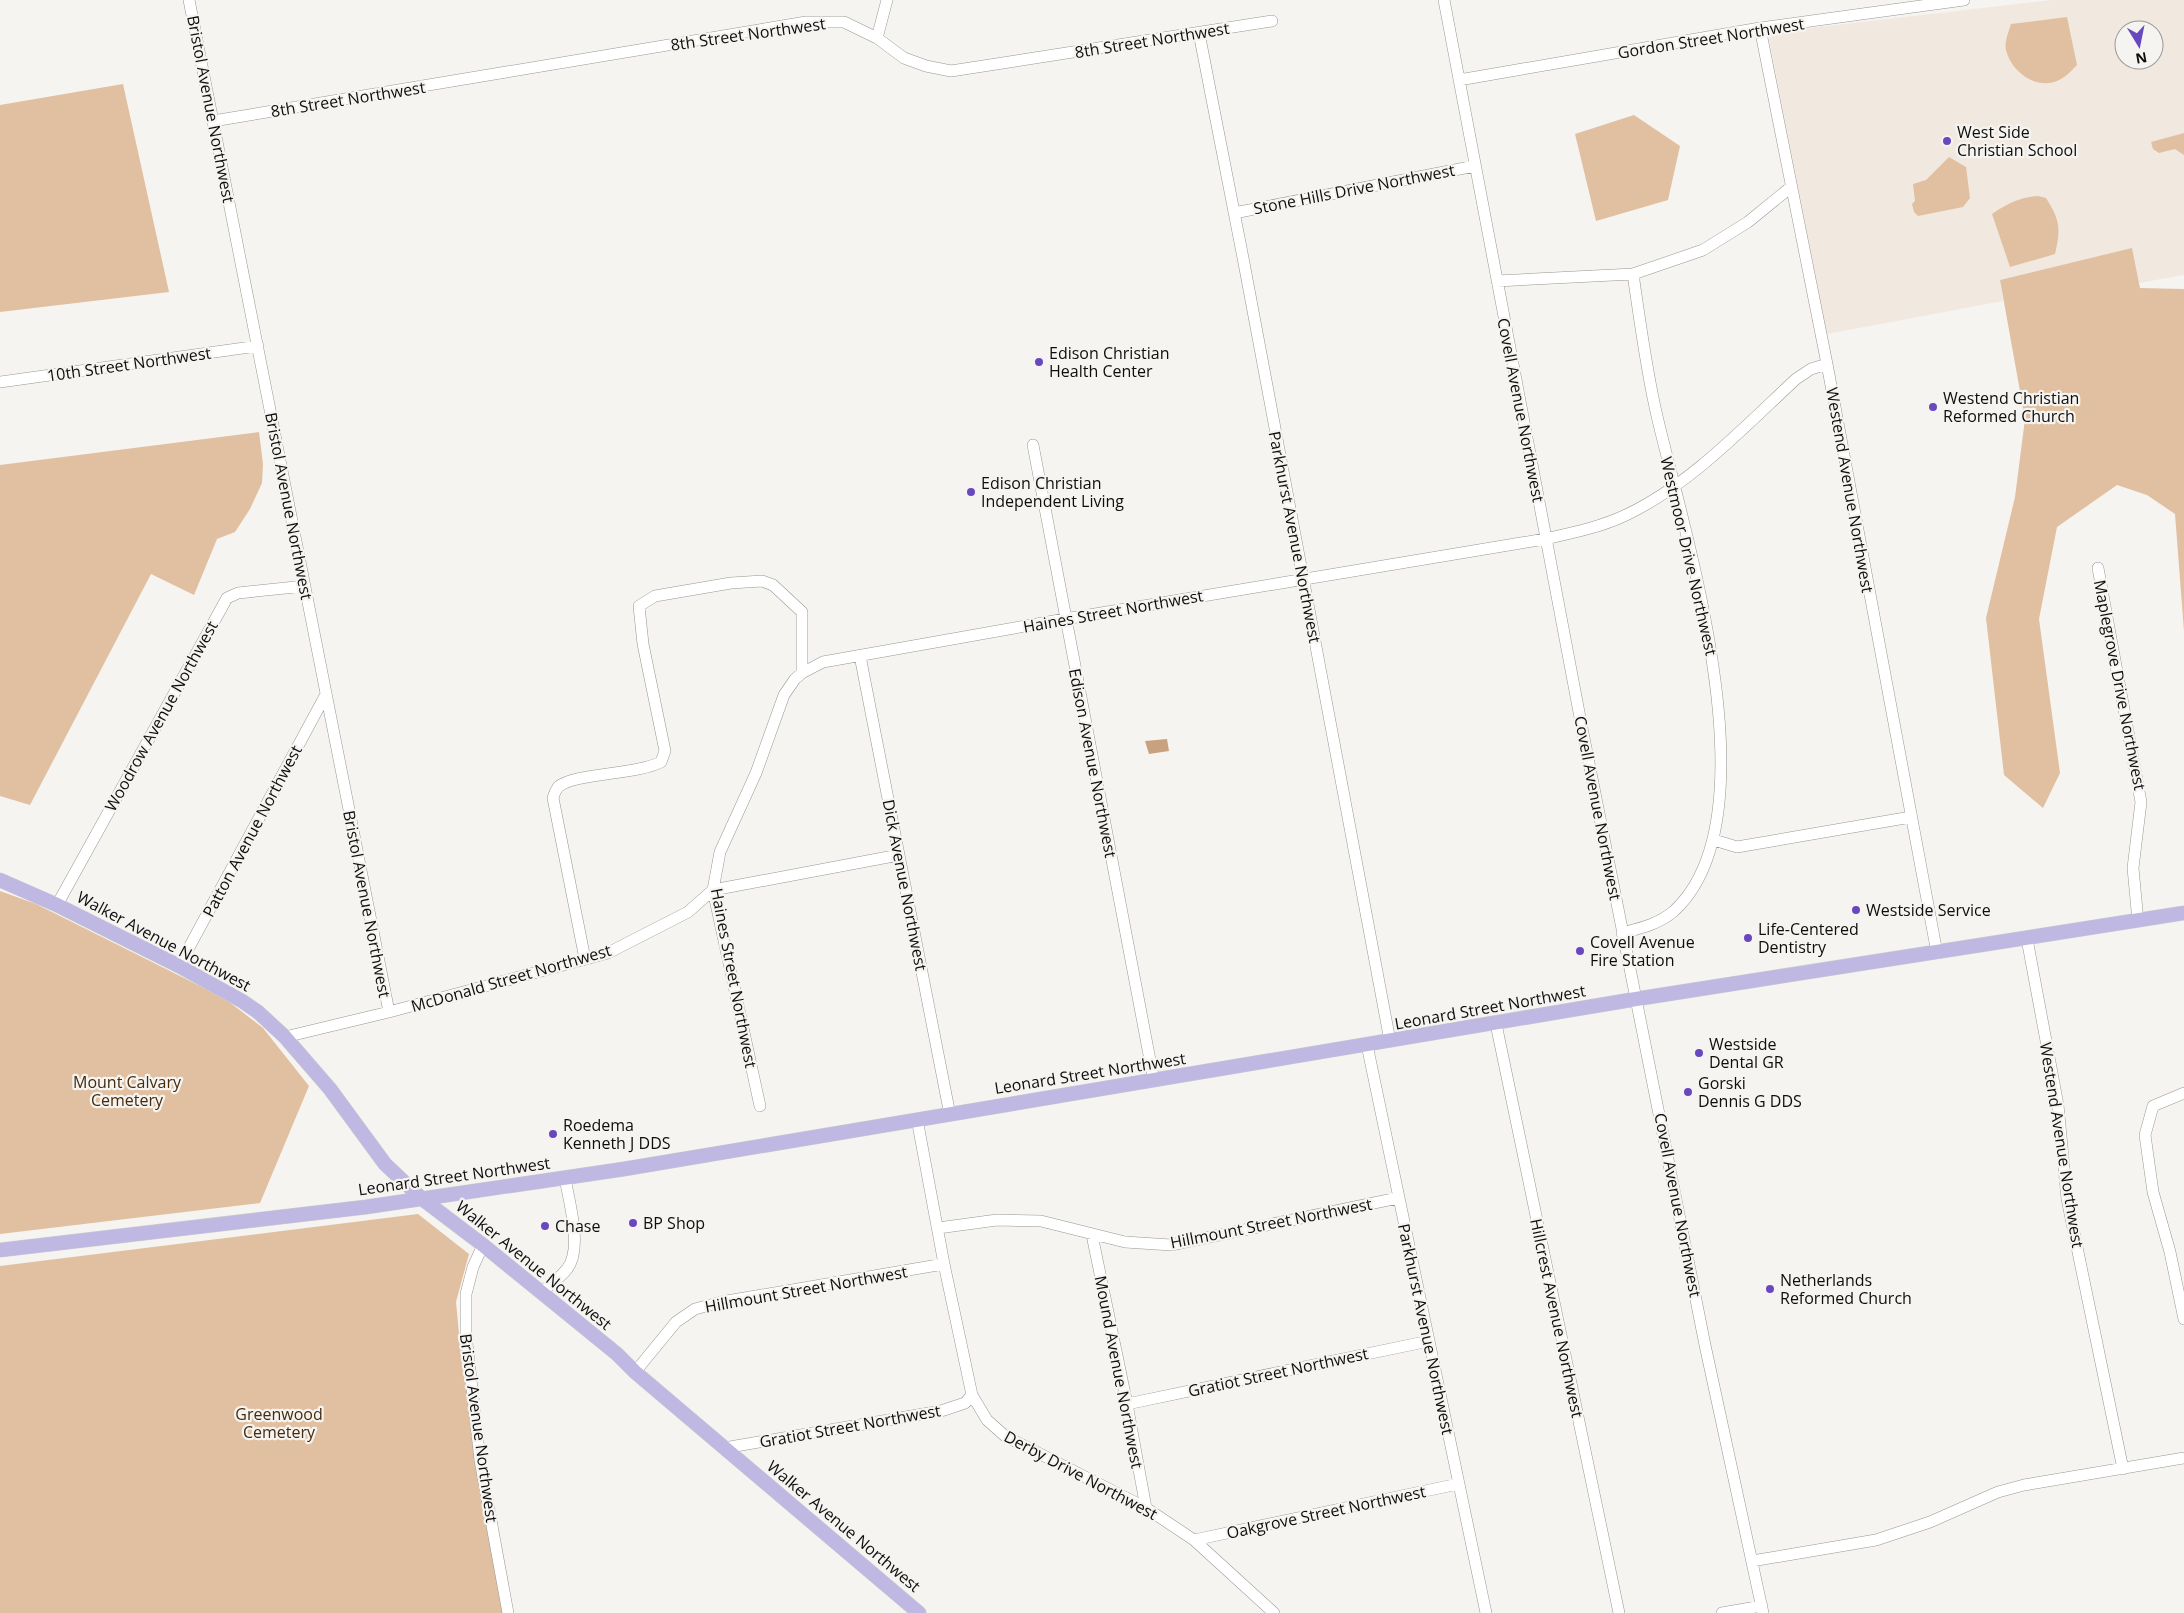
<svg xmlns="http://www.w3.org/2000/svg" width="2184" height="1613" font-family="'Open Sans',sans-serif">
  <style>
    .built { fill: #f1e8e0; fill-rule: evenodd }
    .green { fill: #e1bfa1 }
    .water { fill: #c8a17e }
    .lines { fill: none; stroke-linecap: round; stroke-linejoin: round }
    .minor-casing { stroke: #999694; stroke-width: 12 }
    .major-casing { stroke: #cfcfcf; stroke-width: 15 }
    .minor { stroke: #fff; stroke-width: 11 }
    .major { stroke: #bfb8e2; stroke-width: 14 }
    .poi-dot { fill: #6847bf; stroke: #f6f4f1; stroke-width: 2 }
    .labels { text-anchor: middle; stroke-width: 4.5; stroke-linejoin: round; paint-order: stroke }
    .street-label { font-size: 16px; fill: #0f0e0d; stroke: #f6f4f1 }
    .poi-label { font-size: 16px; fill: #0f0e0d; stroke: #f6f4f1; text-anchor: start }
    .park-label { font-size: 16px; fill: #452a0d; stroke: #f6f4f1 }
  </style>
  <rect width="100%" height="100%" fill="#f6f4f1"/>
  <path class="built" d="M2052,0H2184V275L2139,283L2132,249L2000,280L2003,301L1827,334L1768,33ZM2124,30H2154V60H2124Z"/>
  <path class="green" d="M2067,17L2077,65C2072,70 2066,77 2059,80C2037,91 2011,72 2006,50C2004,42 2009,31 2011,24Z
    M123,84L169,292L0,312V105Z
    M1634,115L1680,146L1668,200L1596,221L1575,134Z
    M2184,133V155L2175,149L2159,153L2153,149L2151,142Z
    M1949,157L1966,167L1970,198L1963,207L1918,216L1914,212L1912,204L1915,201L1913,184L1926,180Z
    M2038,196L2046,198C2060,220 2061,229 2055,254L2010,267L1992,214C2007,204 2020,197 2038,196Z
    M2132,248L2140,288L2184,289V631L2175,514L2147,495L2117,485L2057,527L2039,619L2060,773L2043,808L2004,775L1986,618L2015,497L2025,419L2000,280Z
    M259,432L263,464L262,483L250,509L235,532L217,539L194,595L151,574L30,805L0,796V465Z
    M0,891L36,904L224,998L263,1028L309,1086L260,1203L0,1234Z
    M418,1214L469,1254L456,1302L462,1365L509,1613H0V1266Z"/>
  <path class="water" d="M1167,739L1169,751L1149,754L1145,741Z"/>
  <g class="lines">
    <g class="minor-casing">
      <path id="minor" d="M189,0L389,1012
        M1444,0L1582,728L1705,1345L1763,1613
        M1760,28L1827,364L1937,953
        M1199,33L1244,263L1390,1041
        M877,38L887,0
        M1459,80L1760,28L1964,0
        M213,121L806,22H844L877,38L904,58L926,66L951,71L1272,21
        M1234,213L1475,166
        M1497,281L1633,274L1703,250L1748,222L1791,187
        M0,382L258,346
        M1033,445L1154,1081
        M2098,568L2141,802L2133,868L2138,921
        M860,656L950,1115
        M1714,840L1737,847L1911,817
        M57,905L227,598L238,593L305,586
        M1622,933C1641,928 1659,924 1674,911C1776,817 1684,533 1657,416C1646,369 1640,321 1633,274
        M2027,939L2058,1105L2067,1199L2123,1469
        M585,959L553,798C554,794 556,790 558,787C574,773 635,775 661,762L665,751L643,644L639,606L655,596L731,583L762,581L773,585L802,612V673
        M179,966L325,696
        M1496,1024L1619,1613
        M285,1037L389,1012L608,953L688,912L713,890L899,855
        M1367,1045L1486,1613
        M2184,1093L2153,1106L2145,1135L2153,1192L2170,1252L2184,1319
        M760,1106L713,890L720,852L756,773L784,695L795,679L802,673L823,662L1065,619L1545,539C1572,533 1601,527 1626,515C1691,484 1743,428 1796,379L1811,369L1827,364
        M917,1119L944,1264L972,1395L987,1420L1005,1436L1146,1508L1194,1540L1274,1613
        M938,1228L997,1220L1041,1221L1125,1242L1171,1245L1398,1198
        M1092,1235L1127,1404L1146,1508
        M483,1245L473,1267L466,1294V1335L480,1460L508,1613
        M541,1293C549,1285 560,1278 567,1269C583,1249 569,1202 565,1178
        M635,1372L676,1322L695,1309L721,1302L944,1264
        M1127,1404L1429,1341
        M724,1448L941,1411L965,1403L972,1395
        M1194,1540L1458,1484
        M1752,1561L1876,1540L1930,1522L1998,1492L2024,1485L2184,1458
        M1722,1613L1762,1606"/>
    </g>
    <g class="major-casing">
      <path id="major" d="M0,880L57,905L179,966L242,1001L258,1012L285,1037L330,1089L385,1164L421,1198L483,1245L617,1354L635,1372L919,1613
        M0,1250L366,1207L624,1169L1636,999L2184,913"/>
    </g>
    <use href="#minor" class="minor"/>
    <use href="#major" class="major"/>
  </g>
  <g class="poi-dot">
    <circle cx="1947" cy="141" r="5"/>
    <circle cx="1039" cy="362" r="5"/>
    <circle cx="1933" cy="407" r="5"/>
    <circle cx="971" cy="492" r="5"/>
    <circle cx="1856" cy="910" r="5"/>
    <circle cx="1748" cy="938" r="5"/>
    <circle cx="1580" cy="951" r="5"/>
    <circle cx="1699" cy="1053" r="5"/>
    <circle cx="1688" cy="1092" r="5"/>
    <circle cx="553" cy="1134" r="5"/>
    <circle cx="633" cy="1223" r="5"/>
    <circle cx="545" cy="1226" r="5"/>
    <circle cx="1770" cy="1289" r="5"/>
  </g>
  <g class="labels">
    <g class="street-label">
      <text transform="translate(748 34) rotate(-8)" y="6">8th Street Northwest</text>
      <text transform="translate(1711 38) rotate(-9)" y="6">Gordon Street Northwest</text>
      <text transform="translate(1152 40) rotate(-9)" y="6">8th Street Northwest</text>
      <text transform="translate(348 99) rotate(-9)" y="6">8th Street Northwest</text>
      <text transform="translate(211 109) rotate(79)" y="6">Bristol Avenue Northwest</text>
      <text transform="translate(1354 189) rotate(-11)" y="6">Stone Hills Drive Northwest</text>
      <text transform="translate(129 364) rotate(-8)" y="6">10th Street Northwest</text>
      <text transform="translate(1521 410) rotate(79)" y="6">Covell Avenue Northwest</text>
      <text transform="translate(1850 490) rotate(80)" y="6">Westend Avenue Northwest</text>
      <text transform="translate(289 506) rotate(79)" y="6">Bristol Avenue Northwest</text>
      <text transform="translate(1295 537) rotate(79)" y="6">Parkhurst Avenue Northwest</text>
      <text transform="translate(1689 556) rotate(77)" y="6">Westmoor Drive Northwest</text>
      <text transform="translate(1113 611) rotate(-10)" y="6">Haines Street Northwest</text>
      <text transform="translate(2120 685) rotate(79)" y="6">Maplegrove Drive Northwest</text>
      <text transform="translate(161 716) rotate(-61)" y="6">Woodrow Avenue Northwest</text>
      <text transform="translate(1093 763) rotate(79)" y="6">Edison Avenue Northwest</text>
      <text transform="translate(1598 808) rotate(79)" y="6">Covell Avenue Northwest</text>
      <text transform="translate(252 831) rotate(-62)" y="6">Patton Avenue Northwest</text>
      <text transform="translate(905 885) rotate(79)" y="6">Dick Avenue Northwest</text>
      <text transform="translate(367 904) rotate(79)" y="6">Bristol Avenue Northwest</text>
      <text transform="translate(164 941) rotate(28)" y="6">Walker Avenue Northwest</text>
      <text transform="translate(511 978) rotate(-16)" y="6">McDonald Street Northwest</text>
      <text transform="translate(734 978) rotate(79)" y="6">Haines Street Northwest</text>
      <text transform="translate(1490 1007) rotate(-10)" y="6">Leonard Street Northwest</text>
      <text transform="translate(1090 1073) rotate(-9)" y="6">Leonard Street Northwest</text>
      <text transform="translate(2062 1145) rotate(81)" y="6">Westend Avenue Northwest</text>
      <text transform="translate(454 1176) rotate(-8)" y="6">Leonard Street Northwest</text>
      <text transform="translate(1678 1205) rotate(79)" y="6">Covell Avenue Northwest</text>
      <text transform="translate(1271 1223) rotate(-11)" y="6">Hillmount Street Northwest</text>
      <text transform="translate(534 1265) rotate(39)" y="6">Walker Avenue Northwest</text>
      <text transform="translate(806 1289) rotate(-10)" y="6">Hillmount Street Northwest</text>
      <text transform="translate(1557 1318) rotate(78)" y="6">Hillcrest Avenue Northwest</text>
      <text transform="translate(1426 1329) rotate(78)" y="6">Parkhurst Avenue Northwest</text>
      <text transform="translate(1119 1372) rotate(79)" y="6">Mound Avenue Northwest</text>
      <text transform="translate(1278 1372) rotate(-12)" y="6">Gratiot Street Northwest</text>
      <text transform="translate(850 1426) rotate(-10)" y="6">Gratiot Street Northwest</text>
      <text transform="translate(479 1428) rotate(82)" y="6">Bristol Avenue Northwest</text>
      <text transform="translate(1081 1475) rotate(28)" y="6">Derby Drive Northwest</text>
      <text transform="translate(1326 1512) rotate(-12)" y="6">Oakgrove Street Northwest</text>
      <text transform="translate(844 1526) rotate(40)" y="6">Walker Avenue Northwest</text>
    </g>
    <g class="poi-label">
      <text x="1957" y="138">West Side<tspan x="1957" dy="18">Christian School</tspan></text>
      <text x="1049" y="359">Edison Christian<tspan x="1049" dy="18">Health Center</tspan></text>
      <text x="1943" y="404">Westend Christian<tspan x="1943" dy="18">Reformed Church</tspan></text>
      <text x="981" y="489">Edison Christian<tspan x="981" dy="18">Independent Living</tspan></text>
      <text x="1866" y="916">Westside Service</text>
      <text x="1758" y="935">Life-Centered<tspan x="1758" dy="18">Dentistry</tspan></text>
      <text x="1590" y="948">Covell Avenue<tspan x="1590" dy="18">Fire Station</tspan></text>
      <text x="1709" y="1050">Westside<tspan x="1709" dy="18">Dental GR</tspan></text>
      <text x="1698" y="1089">Gorski<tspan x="1698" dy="18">Dennis G DDS</tspan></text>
      <text x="563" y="1131">Roedema<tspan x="563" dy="18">Kenneth J DDS</tspan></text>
      <text x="643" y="1229">BP Shop</text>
      <text x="555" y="1232">Chase</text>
      <text x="1780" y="1286">Netherlands<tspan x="1780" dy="18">Reformed Church</tspan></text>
    </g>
    <g class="park-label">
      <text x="127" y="1088">Mount Calvary<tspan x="127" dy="18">Cemetery</tspan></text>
      <text x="279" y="1420">Greenwood<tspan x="279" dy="18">Cemetery</tspan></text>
    </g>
  </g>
  <g transform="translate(2139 45) rotate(170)"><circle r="24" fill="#f6f4f1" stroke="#9a9896"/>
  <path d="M0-4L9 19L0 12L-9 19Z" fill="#6847bf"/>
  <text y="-8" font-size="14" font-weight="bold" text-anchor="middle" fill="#0f0e0d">N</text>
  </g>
</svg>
